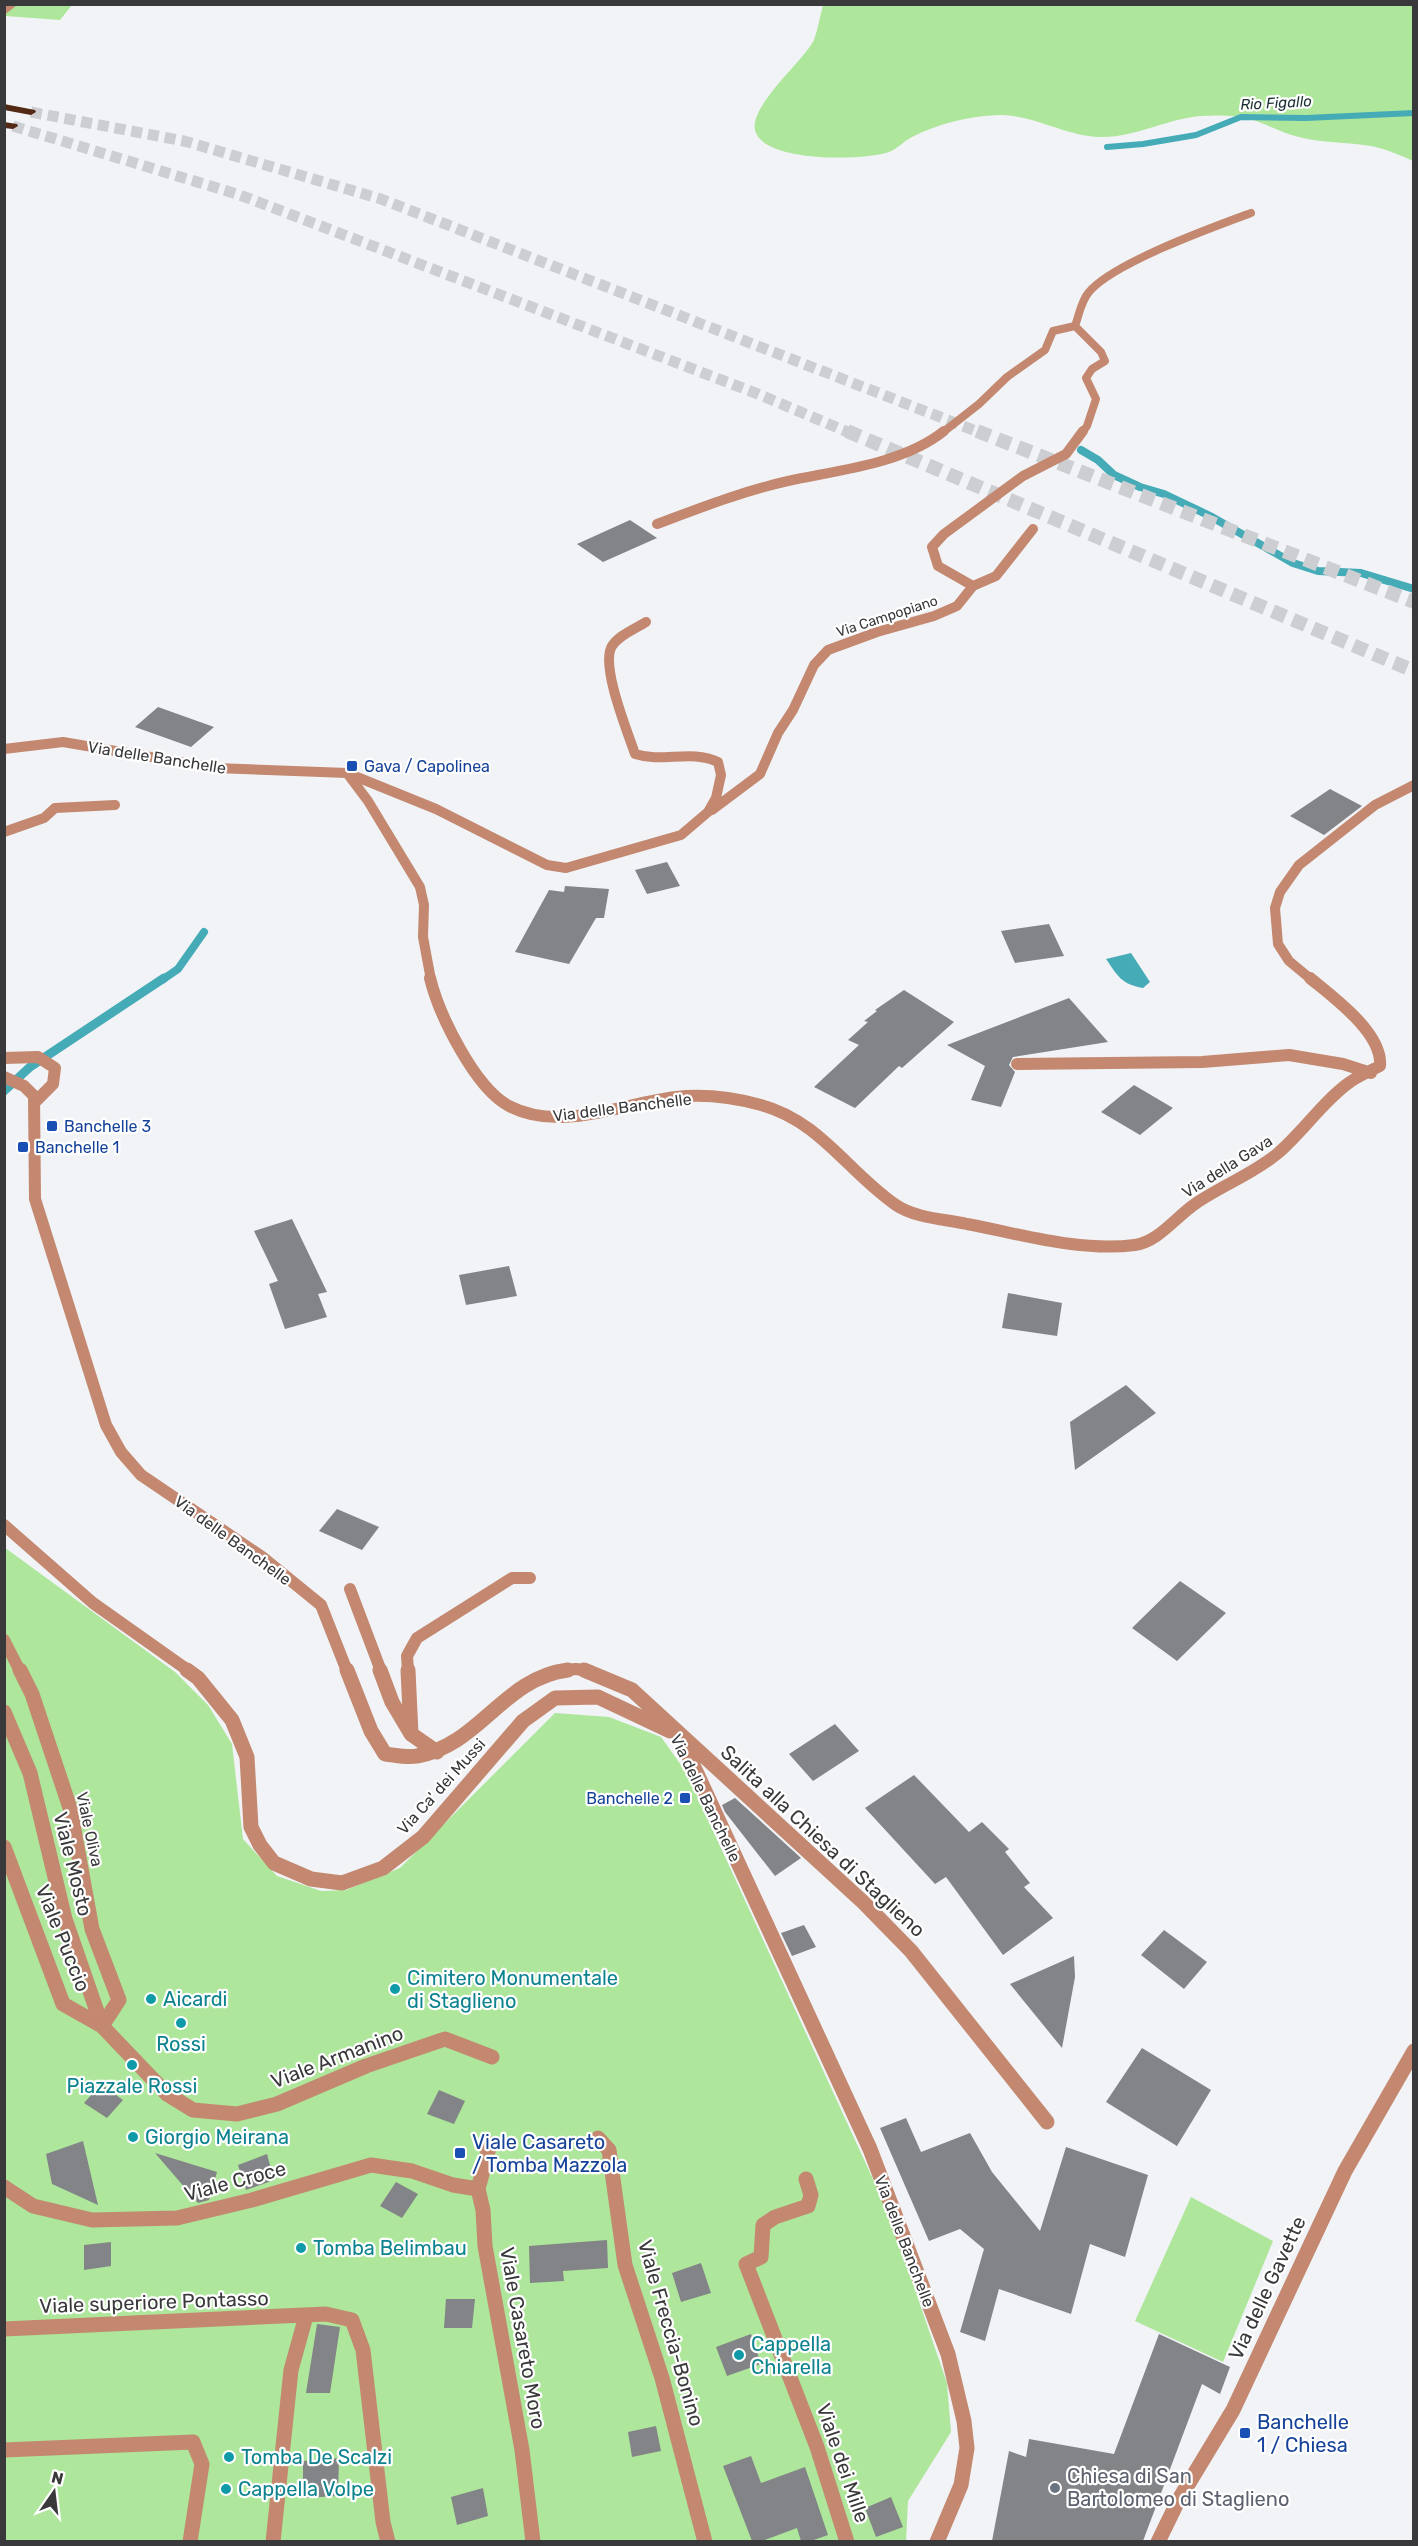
<svg xmlns="http://www.w3.org/2000/svg" width="1418" height="2546" font-family="Rubik,sans-serif">
  <style>
    .green { fill: #aee69b }
    .water { fill: #45abb7 }
    .lines { fill: none; stroke-linecap: round; stroke-linejoin: round }
    .stream-far2 { stroke: #45abb7; stroke-width: 6 }
    .stream-far1 { stroke: #45abb7; stroke-width: 8 }
    .stream { stroke: #45abb7; stroke-width: 9 }
    .building { fill: #828487 }
    .highway-tunnel-far1 { stroke: #ccced1; stroke-width: 11; stroke-dasharray: 11 6; stroke-linecap: butt }
    .highway-tunnel { stroke: #ccced1; stroke-width: 14; stroke-dasharray: 14 8; stroke-linecap: butt }
    .lane-far3 { stroke: #c3886f; stroke-width: 8 }
    .lane-far2 { stroke: #c3886f; stroke-width: 10 }
    .lane-far1 { stroke: #c3886f; stroke-width: 12 }
    .lane { stroke: #c3886f; stroke-width: 15 }
    .street-far2 { stroke: #c3886f; stroke-width: 10 }
    .street-far1 { stroke: #c3886f; stroke-width: 12 }
    .street { stroke: #c3886f; stroke-width: 15 }
    .highway { fill: #532814; fill-rule: evenodd }
    .transit-dot { fill: #1a4fb4; stroke: #fff; stroke-width: 2 }
    .culture-dot { fill: #0f9aa8; stroke: #fff; stroke-width: 2 }
    .worship-dot { fill: #6b7280; stroke: #fff; stroke-width: 2 }
    .labels { text-anchor: middle; stroke-width: 4.5; stroke-linejoin: round; paint-order: stroke }
    .far-street-label { font-size: 14px; fill: #39393b; stroke: #fff }
    .far-water-label { font-size: 15px; font-style: italic; fill: #1a3134; stroke: #fff }
    .street-label { font-size: 16px; fill: #39393b; stroke: #fff }
    .transit-label { font-size: 16px; fill: #164399; stroke: #fff; text-anchor: start }
    .near-street-label { font-size: 20px; fill: #39393b; stroke: #fff }
    .near-culture-label { font-size: 20px; fill: #0d838f; stroke: #fff; text-anchor: start }
    .near-transit-label { font-size: 20px; fill: #164399; stroke: #fff; text-anchor: start }
    .near-worship-label { font-size: 20px; fill: #5b616d; stroke: #fff; text-anchor: start }
  </style>
  <rect width="100%" height="100%" fill="#f1f3f7"/>
  <path class="green" d="M4,5H72L60,20L5,16Z
    M823,5H1413V161C1400,155 1386,149 1371,146C1347,142 1322,143 1299,137C1281,133 1265,123 1247,118C1234,115 1216,115 1202,116C1168,118 1135,138 1100,137C1065,136 1035,115 999,115C968,116 938,124 912,137C904,141 897,149 889,152C863,161 768,162 756,133C745,109 803,62 814,40C818,29 820,16 823,5Z
    M4,1547L175,1672L208,1705L232,1744L243,1839L277,1876L321,1891L346,1890L400,1868L555,1713L609,1717L661,1737L686,1772L889,2214L947,2383L951,2432L908,2501L906,2541H5Z
    M1191,2197L1273,2241L1223,2362L1135,2321Z"/>
  <path class="water" d="M1131,953L1150,982L1143,988C1121,984 1118,976 1106,959Z"/>
  <g class="lines">
    <path class="stream-far2" d="M1107,147L1143,144L1196,135L1241,117L1306,118L1414,113"/>
    <path class="stream-far1" d="M1081,450L1098,460L1114,475L1140,487L1164,494L1210,516L1293,563L1318,571L1361,573L1414,589
      M162,980L178,969L204,932"/>
    <path class="stream" d="M4,1091L30,1067L164,978"/>
  </g>
  <path class="building" d="M630,520L657,538L603,562L577,544Z
    M158,707L214,727L191,747L135,727Z
    M1330,789L1362,806L1324,835L1290,816Z
    M667,862L680,886L647,894L635,870Z
    M565,886L609,889L604,918H596L569,964L515,952L549,890L564,892Z
    M1049,924L1064,956L1015,963L1001,931Z
    M904,990L954,1022L902,1068L899,1066L855,1108L814,1087L859,1045L848,1040L868,1022L864,1021L877,1011L875,1010Z
    M1069,998L1108,1042L1013,1057L1009,1065L1015,1072L1001,1107L971,1100L985,1066L947,1045Z
    M1134,1085L1173,1108L1140,1135L1101,1112Z
    M292,1219L327,1292L318,1294L327,1317L285,1329L269,1284L278,1281L254,1231Z
    M509,1266L517,1296L466,1305L459,1275Z
    M1008,1293L1062,1303L1057,1336L1002,1328Z
    M1126,1385L1156,1413L1075,1470L1070,1422Z
    M337,1509L379,1527L362,1550L319,1531Z
    M1180,1581L1226,1613L1177,1661L1132,1628Z
    M835,1724L859,1751L813,1781L789,1754Z
    M914,1775L969,1832L982,1822L1009,1849L1005,1852L1030,1883L1024,1887L1053,1918L1003,1955L946,1877L935,1884L865,1808Z
    M735,1798L801,1858L775,1876L725,1812L722,1805Z
    M804,1925L816,1947L792,1956L781,1933Z
    M1164,1930L1207,1962L1184,1989L1141,1955Z
    M1074,1956L1075,1977L1062,2048L1010,1984Z
    M1142,2048L1211,2090L1177,2146L1106,2102Z
    M101,2084L123,2100L107,2118L84,2103Z
    M439,2090L465,2101L454,2124L427,2114Z
    M906,2118L921,2152L970,2133L992,2172L1040,2231L1066,2147L1148,2175L1125,2257L1090,2244L1071,2314L999,2289L985,2341L960,2332L984,2249L960,2229L929,2241L880,2128Z
    M83,2141L98,2205L52,2184L46,2154Z
    M155,2153L217,2172L209,2200L198,2203Z
    M267,2154L274,2180L246,2190L238,2165Z
    M396,2182L418,2194L402,2218L380,2206Z
    M607,2240L608,2268L563,2271L564,2281L530,2283L529,2246Z
    M111,2242V2266L84,2270V2245Z
    M701,2263L711,2293L681,2302L672,2273Z
    M446,2299H475L472,2328H444Z
    M317,2324L340,2327L330,2393H306Z
    M751,2334L761,2364L727,2376L716,2347Z
    M1159,2334L1230,2367L1220,2394L1202,2384L1143,2541H992L1009,2451L1026,2457L1029,2439L1114,2454Z
    M656,2426L661,2451L632,2457L628,2432Z
    M751,2456L761,2483L805,2467L828,2535L811,2541H801L797,2528L762,2541H752L723,2466Z
    M339,2458L338,2496L303,2498V2461Z
    M483,2488L488,2516L457,2525L451,2497Z
    M891,2497L903,2527L876,2537L865,2508Z"/>
  <g class="lines">
    <path class="highway-tunnel-far1" d="M31,112L184,141L381,199L981,433
      M13,126L240,195L758,394L850,433"/>
    <path class="highway-tunnel" d="M847,431L1414,671
      M977,431L1414,602"/>
    <path class="lane-far3" d="M4,10L12,4
      M942,433L979,404L1007,377L1045,350L1053,331L1075,326
      M1082,433L1087,426L1096,399L1086,378L1092,369L1105,361L1101,352L1075,326C1079,315 1081,301 1089,292C1113,263 1213,227 1251,213"/>
    <path class="lane-far2" d="M657,524C700,508 743,491 788,481C838,470 903,464 944,431
      M1033,529L996,576L973,586L938,566L932,547L944,534L1023,476L1066,454L1083,431"/>
    <path class="lane-far1" d="M4,1058L38,1057L55,1068L53,1084L35,1102
      M350,1589L381,1671
      M4,1640L20,1671
      M408,1671L407,1656L417,1638L512,1578H530"/>
    <path class="lane" d="M20,1670L32,1694L70,1808L92,1929L119,2000L102,2026
      M380,1670L392,1702L411,1734L437,1752
      M408,1670L411,1734
      M4,1712L30,1773L65,1919L102,2026
      M4,1847L63,2004L102,2026L167,2094L193,2110L237,2114L277,2104L366,2066L445,2039L492,2057
      M598,2138L609,2150L625,2265L662,2378L705,2542
      M490,2144L478,2189L483,2210L485,2246L522,2450L533,2542
      M806,2179L811,2195L808,2206L775,2217L763,2225L761,2257L746,2264L817,2447L847,2542
      M4,2187L33,2206L92,2220L177,2218L252,2200L371,2165L412,2171L453,2185L478,2189
      M4,2329L326,2314L352,2320L363,2350L383,2522L388,2542
      M4,2450L193,2442L202,2464L190,2542
      M273,2542L291,2370L306,2316"/>
    <path class="street-far2" d="M4,749L63,742L215,768L347,773L436,809L547,865L566,868L681,835L708,812L716,798L721,775L718,762C691,749 663,763 635,754C628,733 600,665 612,646C619,635 635,629 646,622
      M347,773L368,801L420,887L424,905L423,937L431,980
      M712,810L760,774L778,733L793,710L814,665L828,650L877,632L934,616L957,606L973,586
      M4,832L44,818L55,808L115,805
      M1312,980L1289,961L1278,944L1275,908L1280,892L1299,865L1375,805L1414,785"/>
    <path class="street-far1" d="M430,978C439,1015 475,1088 509,1106C561,1133 623,1103 676,1097C703,1094 735,1098 761,1105C820,1121 848,1172 896,1205C915,1218 944,1219 967,1224C1021,1234 1079,1252 1135,1245C1158,1242 1176,1217 1195,1204C1221,1186 1253,1174 1277,1154C1303,1132 1323,1101 1350,1082C1359,1076 1370,1071 1380,1066C1383,1033 1333,997 1310,978
      M1017,1064L1202,1062L1289,1055L1343,1064L1371,1073
      M4,1077L24,1086L34,1096L35,1199L106,1425L121,1452L141,1475L262,1557L321,1605L347,1671
      M4,1525L93,1603L189,1671
      M557,1671L576,1669L590,1671"/>
    <path class="street" d="M187,1670L198,1678L232,1720L247,1757L251,1827L260,1845L274,1863L311,1879L342,1883L383,1868L423,1837L523,1721L555,1698L598,1697L670,1731
      M347,1670L371,1731L385,1754C395,1755 407,1758 417,1756C480,1745 503,1678 568,1670
      M584,1670L632,1690L863,1902L911,1951L1047,2122
      M681,1739L870,2149L948,2354L964,2421L967,2448L961,2485L937,2542
      M1158,2542L1178,2501L1233,2410L1345,2171L1414,2051"/>
    <path class="highway" d="M4,104L35,110L36,112L31,115L4,110Z
      M4,122L17,124L18,126L13,129L4,128Z"/>
  </g>
  <g class="transit-dot">
    <rect x="346" y="760" width="12" height="12" rx="3"/>
    <rect x="46" y="1120" width="12" height="12" rx="3"/>
    <rect x="17" y="1141" width="12" height="12" rx="3"/>
    <rect x="679" y="1792" width="12" height="12" rx="3"/>
    <rect x="454" y="2147" width="12" height="12" rx="3"/>
    <rect x="1239" y="2427" width="12" height="12" rx="3"/>
  </g>
  <g class="culture-dot">
    <circle cx="395" cy="1989" r="6"/>
    <circle cx="151" cy="1999" r="6"/>
    <circle cx="181" cy="2023" r="6"/>
    <circle cx="132" cy="2065" r="6"/>
    <circle cx="133" cy="2137" r="6"/>
    <circle cx="301" cy="2248" r="6"/>
    <circle cx="739" cy="2355" r="6"/>
    <circle cx="229" cy="2457" r="6"/>
    <circle cx="226" cy="2489" r="6"/>
  </g>
  <circle class="worship-dot" cx="1055" cy="2488" r="6"/>
  <g class="labels">
    <g class="far-street-label">
      <text transform="translate(887 616) rotate(-18)" y="5">Via Campopiano</text>
    </g>
    <g class="far-water-label">
      <text transform="translate(1276 103) rotate(-3)" y="5">Rio Figallo</text>
    </g>
    <g class="street-label">
      <text transform="translate(157 757) rotate(9)" y="6">Via delle Banchelle</text>
      <text transform="translate(622 1107) rotate(-7)" y="6">Via delle Banchelle</text>
      <text transform="translate(1227 1166) rotate(-32)" y="6">Via della Gava</text>
      <text transform="translate(233 1540) rotate(36)" y="6">Via delle Banchelle</text>
      <text transform="translate(441 1786) rotate(-48)" y="6">Via Ca' dei Mussi</text>
      <text transform="translate(706 1798) rotate(64)" y="6">Via delle Banchelle</text>
      <text transform="translate(90 1829) rotate(78)" y="6">Viale Oliva</text>
      <text transform="translate(905 2241) rotate(69)" y="6">Via delle Banchelle</text>
    </g>
    <g class="transit-label">
      <text x="364" y="772">Gava / Capolinea</text>
      <text x="64" y="1132">Banchelle 3</text>
      <text x="35" y="1153">Banchelle 1</text>
      <text x="673" y="1804" text-anchor="end">Banchelle 2</text>
    </g>
    <g class="near-street-label">
      <text transform="translate(823 1841) rotate(43)" y="7">Salita alla Chiesa di Staglieno</text>
      <text transform="translate(73 1864) rotate(76)" y="7">Viale Mosto</text>
      <text transform="translate(63 1938) rotate(68)" y="7">Viale Puccio</text>
      <text transform="translate(337 2057) rotate(-21)" y="7">Viale Armanino</text>
      <text transform="translate(235 2181) rotate(-15)" y="7">Viale Croce</text>
      <text transform="translate(1267 2288) rotate(-65)" y="7">Via delle Gavette</text>
      <text transform="translate(154 2302) rotate(-2)" y="7">Viale superiore Pontasso</text>
      <text transform="translate(671 2333) rotate(74)" y="7">Viale Freccia-Bonino</text>
      <text transform="translate(523 2338) rotate(80)" y="7">Viale Casareto Moro</text>
      <text transform="translate(843 2463) rotate(71)" y="7">Viale dei Mille</text>
    </g>
    <g class="near-culture-label">
      <text x="407" y="1985">Cimitero Monumentale<tspan x="407" dy="23">di Staglieno</tspan></text>
      <text x="163" y="2006">Aicardi</text>
      <text x="181" y="2051" text-anchor="middle">Rossi</text>
      <text x="132" y="2093" text-anchor="middle">Piazzale Rossi</text>
      <text x="145" y="2144">Giorgio Meirana</text>
      <text x="313" y="2255">Tomba Belimbau</text>
      <text x="751" y="2351">Cappella<tspan x="751" dy="23">Chiarella</tspan></text>
      <text x="241" y="2464">Tomba De Scalzi</text>
      <text x="238" y="2496">Cappella Volpe</text>
    </g>
    <g class="near-transit-label">
      <text x="472" y="2149">Viale Casareto<tspan x="472" dy="23">/ Tomba Mazzola</tspan></text>
      <text x="1257" y="2429">Banchelle<tspan x="1257" dy="23">1 / Chiesa</tspan></text>
    </g>
    <g class="near-worship-label">
      <text x="1067" y="2483">Chiesa di San<tspan x="1067" dy="23">Bartolomeo di Staglieno</tspan></text>
    </g>
  </g>
  <rect width="1418" height="2546" fill="none" stroke="#39393b" stroke-width="12"/>
  <g transform="translate(54 2492) rotate(14)" stroke="#ffffff" stroke-width="4.5" paint-order="stroke">
  <path d="M0-4.5L10 22L0 15L-10 22Z" fill="#39393b"/>
  <text y="-9" font-size="16" font-weight="bold" text-anchor="middle" fill="#39393b">N</text>
  </g>
</svg>
